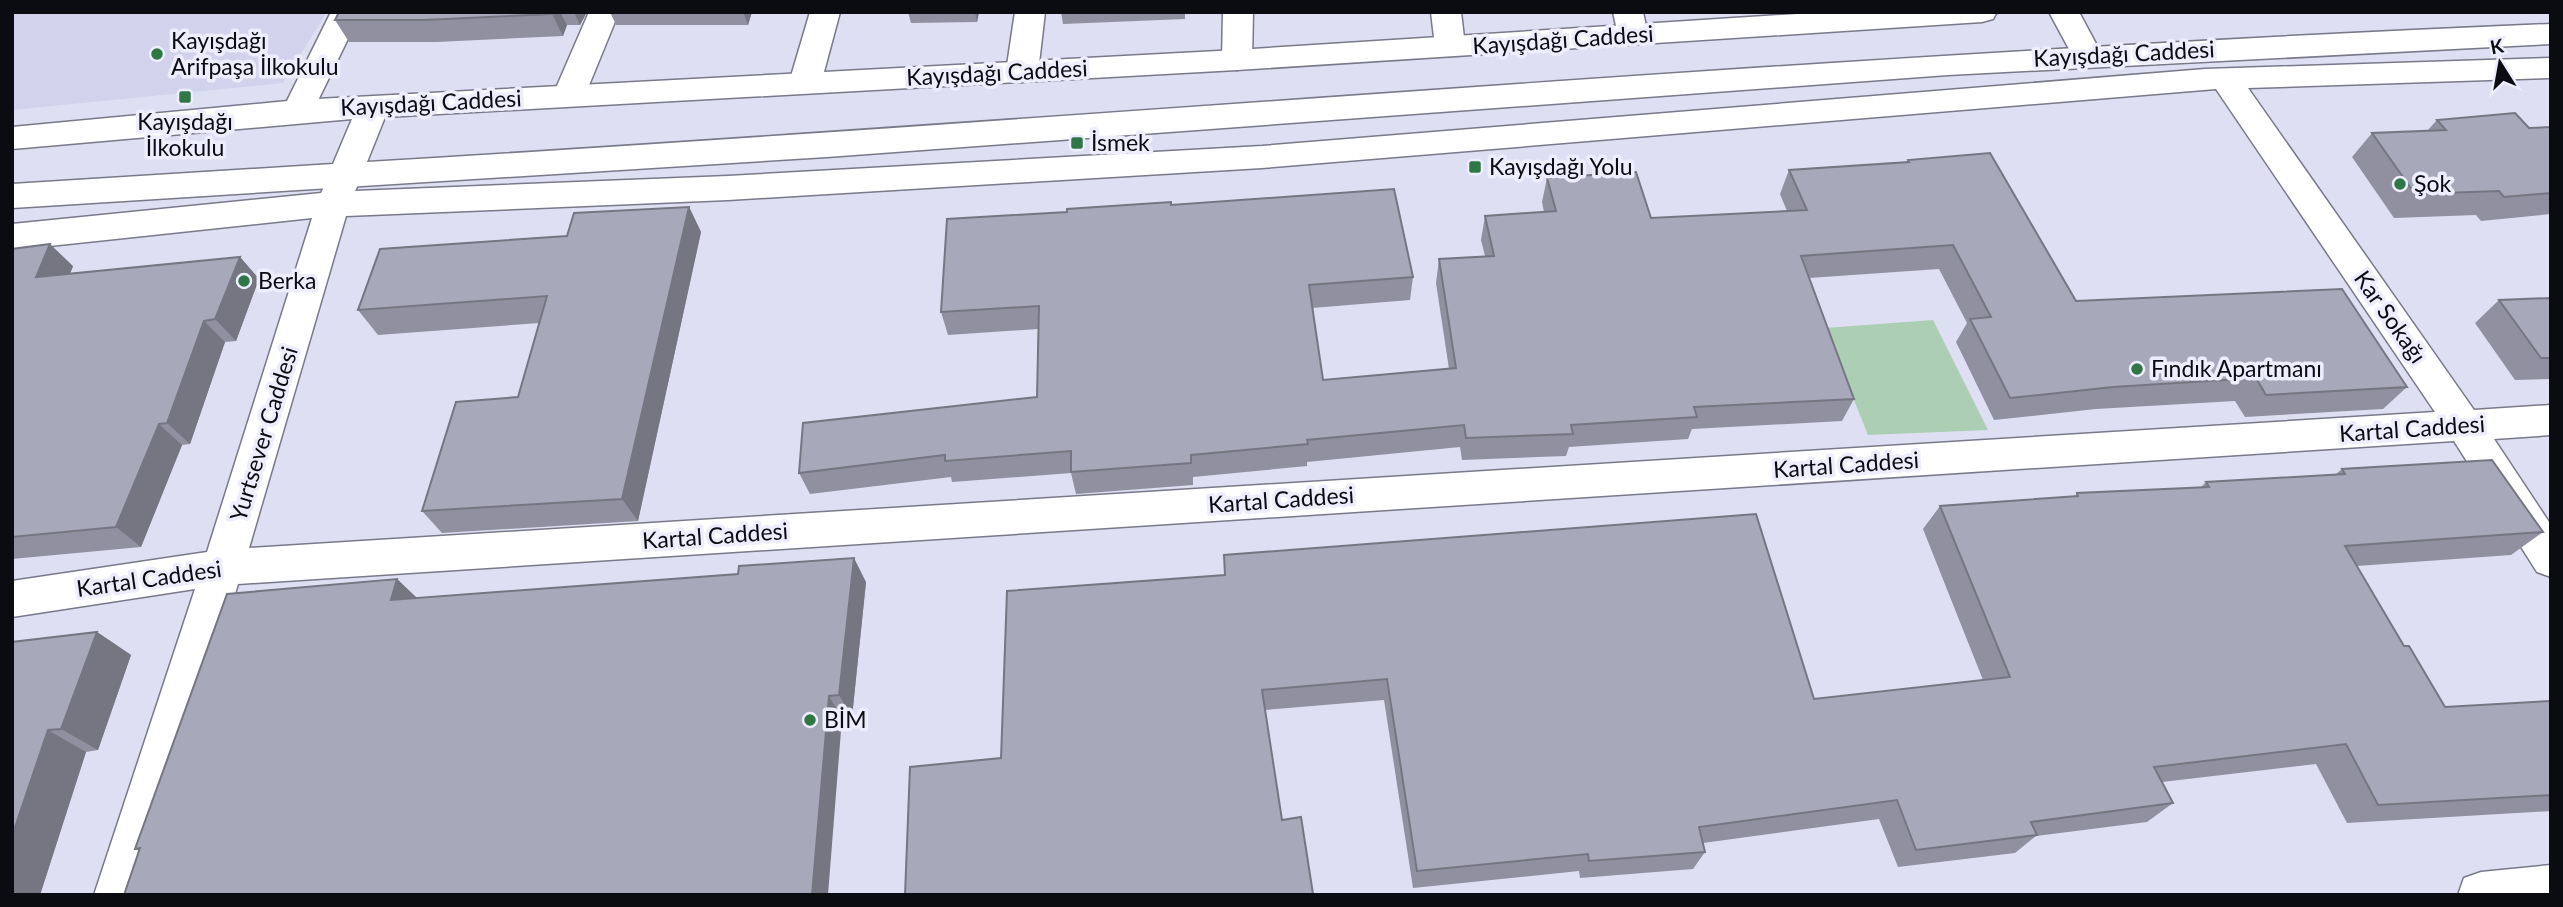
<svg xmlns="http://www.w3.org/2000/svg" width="2563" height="907" font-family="Lato,sans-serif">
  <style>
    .built { fill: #d2d2ed }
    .green { fill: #accfb3 }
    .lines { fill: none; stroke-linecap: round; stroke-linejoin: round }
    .street-casing { stroke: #79798b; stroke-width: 3 }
    .secondary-casing { stroke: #79798b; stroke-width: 3 }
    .primary-casing { stroke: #79798b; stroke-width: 3 }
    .street { fill: #fff; fill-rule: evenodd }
    .secondary { fill: #fff; fill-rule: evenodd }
    .primary { fill: #fff; fill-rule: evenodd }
    .wall { fill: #9090a1 }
    .shaded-wall { fill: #767683 }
    .building { fill: #a8a8bb; stroke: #767683; stroke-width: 2 }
    .poi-dot { fill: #2f7845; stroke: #ededfd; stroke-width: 2.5 }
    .labels { text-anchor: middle; stroke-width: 7; stroke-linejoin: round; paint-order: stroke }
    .street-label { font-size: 23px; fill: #0b0b12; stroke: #ededfd }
    .poi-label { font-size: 23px; fill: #0b0b12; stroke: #ededfd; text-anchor: start }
  </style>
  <rect width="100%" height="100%" fill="#dfdff3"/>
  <path class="built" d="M12,12H327L283,83L12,110Z"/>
  <path class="green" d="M1933,320L1988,430L1868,435L1825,328Z"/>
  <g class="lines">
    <g class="street-casing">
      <path id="street" d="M331,12H361L309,119L298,122L287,119L282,111Z
        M589,12H619L585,95L580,103L569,106L558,103L553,95Z
        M810,12H840L821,83L816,90L805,93L794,90L789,83Z
        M1015,12H1045L1038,72L1033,79L1022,82L1011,79L1006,72Z
        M1223,12H1253L1252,60L1248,67L1237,70L1226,67L1222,60Z
        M1431,12H1461L1465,46L1461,53L1450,56L1439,53L1435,46Z
        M1613,12H1643L1648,35L1644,42L1633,45L1622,42L1618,35Z
        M2551,58V78L2248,88L2474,410L2551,405V435L2494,439L2551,525V577L2537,572L2454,441L238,584L141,895H94L195,589L12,617V581L207,552L312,218L12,250V224L321,193L331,173L343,169L355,173L360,181L355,191L728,176L1262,146L2205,69ZM2216,89L2435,412L249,548L346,216L728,200L1262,168Z
        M2551,865V895H2458L2464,878L2481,872Z"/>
    </g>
    <g class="secondary-casing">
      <path id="secondary" d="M2049,12H2079L2102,55L2098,62L2087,65L2076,62Z"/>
    </g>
    <g class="primary-casing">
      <path id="primary" d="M1827,12H1997L1993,19L1982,22L1237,70L385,117L367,162C1095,119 1822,54 2551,24V44L1948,75L827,157L12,208V184L333,164L352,119L12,149V127L298,100L1237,50Z"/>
    </g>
    <use href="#street" class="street"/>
    <use href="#secondary" class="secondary"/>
    <use href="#primary" class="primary"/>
  </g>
  <path class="wall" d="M339,12H587L580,25H567L563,36L437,42H349L335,20Z
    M610,12H752L748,25H616Z
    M908,12H979L977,22L911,23Z
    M1061,12H1185V19L1063,24Z
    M2437,120L2529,128L2551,127V214L2481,221L2476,215L2394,218L2352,157L2372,133L2427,131Z
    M1908,160L2076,301L2407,387L2383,409L2245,417L2235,401L2096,409L1994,420L1956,342L1967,323L1939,269L1809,278L1854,399L1842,421L1692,429L1688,439L1569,447L1566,456L1462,460L1460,447L1307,462V466L1193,477V485L1076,494L1071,473L952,482L951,477L810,494L799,473L1037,397L1038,329L948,335L941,312L1171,205L1413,277L1410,300L1312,308L1323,380L1449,369L1436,283L1439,259L1485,256L1481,240L1485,216L1544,212L1542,202L1547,178L1651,218L1787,211L1780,194L1789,170L1906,162Z
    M689,207L701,232L638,521L442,533L422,511L518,397L539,323L378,335L358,310L567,236Z
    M12,249L73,266L70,274L240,257L259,279L236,341L225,342L190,444L182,445L141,547L12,559Z
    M2551,298V379L2515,380L2475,323L2499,300Z
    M2342,469L2543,532L2511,555L2357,566L2404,646L2445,707L2551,701V811L2347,823L2316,764L2162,782L2173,803L2147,822L2036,836L2015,853L1898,867L1879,819L1703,843L1705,852L1693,869L1580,878L1579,871L1413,888L1384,700L1265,710L1282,820L1301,817L1313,895H905L1001,758L1007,591L1814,699L1983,680L1923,529L1940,506L2074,497L2077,493L2200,488L2206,482L2335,475Z
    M397,579L417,598L866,582L852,717L842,718L139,851L135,849Z
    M97,632L131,655L98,750L86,752L40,895L12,642Z"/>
  <path class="shaded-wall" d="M552,12H560L567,25L563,36L552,14Z
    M574,12H587L580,25Z
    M743,12H752L748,25Z
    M975,12H979L977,22Z
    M689,207L701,232L638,521L622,499Z
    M50,244L73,266L60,299L36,277Z
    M240,257L259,279L236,341L215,319Z
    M204,321L225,342L190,444L167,423Z
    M159,424L182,445L141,547L116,527Z
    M854,558L866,582L852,717L839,695Z
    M397,579L422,603L391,600Z
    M97,632L131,655L98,750L61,729Z
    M829,696L842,718L828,895H812Z
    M48,730L86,752L40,895H12V836Z"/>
  <path class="building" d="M339,12H552V14L424,20H335Z
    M2515,113L2529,128L2551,127V193L2504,197L2499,191L2415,194L2372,133L2446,130L2437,120Z
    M1990,153L2076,301L2342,289L2407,387L2266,395L2256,378L2113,387L2010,398L1970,319L1991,317L1953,245L1801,256L1854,399L1694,407L1697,417L1571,425L1573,434L1466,438L1464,425L1307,440L1308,444L1191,455V463L1071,472V451L945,461V455L799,473L803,423L1037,397L1039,306L941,312L947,219L1067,212V209L1171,202V205L1394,189L1413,277L1309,285L1323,380L1456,368L1439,259L1494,256L1485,216L1556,211L1547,178L1636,172L1651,218L1807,210L1789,170L1909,162L1908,160Z
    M689,207L622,499L422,511L456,402L518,397L547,296L358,310L380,249L567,236L574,213Z
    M50,244L36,277L240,257L215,319L204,321L167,423L159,424L116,527L12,537V249Z
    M2551,298V358H2541L2499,300Z
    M2492,460L2543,532L2345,546L2404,646H2409L2445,707L2551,701V795L2378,805L2346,744L2154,767L2173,803L2031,822L2037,835L1916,850L1897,800L1699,827L1705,852L1589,861L1588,854L1417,871L1387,679L1262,690L1282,820L1301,817L1313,894L1305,895H905L910,767L1001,758L1007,591L1225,575L1224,555L1756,514L1814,699L2010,677L1940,506L2078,496L2077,493L2209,487L2206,482L2345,474L2342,469Z
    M854,558L839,695L829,696L812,895H124L140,848L135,849L227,594L397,579L391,600L738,574L739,566Z
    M97,632L61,729L48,730L12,836V642Z"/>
  <g class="poi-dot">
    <circle cx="157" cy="54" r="7"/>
    <rect x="178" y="90" width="14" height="14" rx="3.5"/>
    <rect x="1070" y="136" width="14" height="14" rx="3.5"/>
    <rect x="1468" y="160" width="14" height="14" rx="3.5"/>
    <circle cx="2400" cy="184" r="7"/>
    <circle cx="244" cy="281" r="7"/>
    <circle cx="2137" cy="369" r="7"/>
    <circle cx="810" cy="720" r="7"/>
  </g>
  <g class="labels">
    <g class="street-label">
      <text transform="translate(1563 40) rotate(-4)" y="8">Kayışdağı Caddesi</text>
      <text transform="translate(2124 54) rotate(-3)" y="8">Kayışdağı Caddesi</text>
      <text transform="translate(997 73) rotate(-3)" y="8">Kayışdağı Caddesi</text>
      <text transform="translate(431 103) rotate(-3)" y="8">Kayışdağı Caddesi</text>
      <text transform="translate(2390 317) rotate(55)" y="8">Kar Sokağı</text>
      <text transform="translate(2412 429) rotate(-4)" y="8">Kartal Caddesi</text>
      <text transform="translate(264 434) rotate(-73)" y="8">Yurtsever Caddesi</text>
      <text transform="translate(1846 465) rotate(-4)" y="8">Kartal Caddesi</text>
      <text transform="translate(1281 500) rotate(-4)" y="8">Kartal Caddesi</text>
      <text transform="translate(715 536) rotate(-4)" y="8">Kartal Caddesi</text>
      <text transform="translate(149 579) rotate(-8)" y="8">Kartal Caddesi</text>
    </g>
    <g class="poi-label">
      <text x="171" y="49">Kayışdağı<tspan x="171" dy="26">Arifpaşa İlkokulu</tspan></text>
      <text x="185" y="130" text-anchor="middle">Kayışdağı<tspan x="185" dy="26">İlkokulu</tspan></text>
      <text x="1091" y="151">İsmek</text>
      <text x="1489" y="175">Kayışdağı Yolu</text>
      <text x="2414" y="192">Şok</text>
      <text x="258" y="289">Berka</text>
      <text x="2151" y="377">Fındık Apartmanı</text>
      <text x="824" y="728">BİM</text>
    </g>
  </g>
  <rect width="2563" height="907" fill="none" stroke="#0b0b12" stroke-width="28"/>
  <g transform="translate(2500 63) rotate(349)" stroke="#ededfd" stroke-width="5" paint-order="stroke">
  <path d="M0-5L12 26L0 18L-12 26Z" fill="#0b0b12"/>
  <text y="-10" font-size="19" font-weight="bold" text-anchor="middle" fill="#0b0b12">K</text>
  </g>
</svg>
